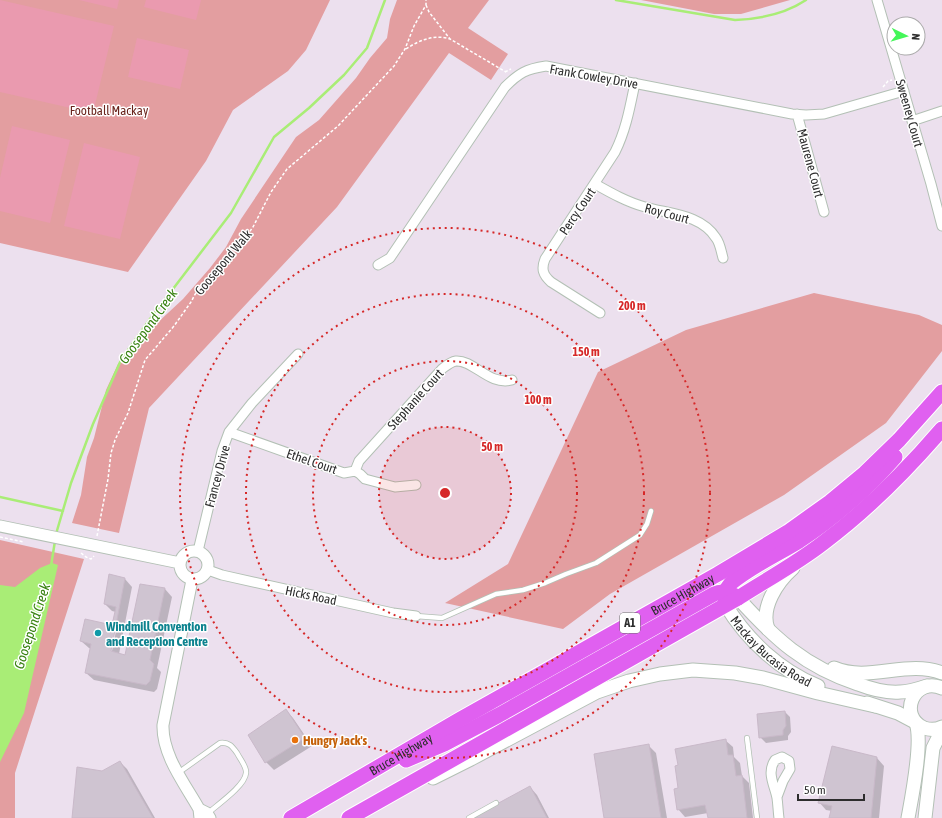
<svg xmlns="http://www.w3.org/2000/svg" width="942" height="818" font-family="'Asap Condensed',sans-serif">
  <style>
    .green { fill: #e39ea0 }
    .pitch { fill: #ea9aaf }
    .water { fill: #a9ed76 }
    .shadow { fill: #0003; fill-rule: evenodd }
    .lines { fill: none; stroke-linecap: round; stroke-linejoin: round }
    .stream { stroke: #a9ed76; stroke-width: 2.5 }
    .building { fill: #cfc4d1; stroke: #c9b9c9 }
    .service-casing { stroke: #b3c0b5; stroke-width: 6 }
    .minor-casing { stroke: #b3c0b5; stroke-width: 11 }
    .tertiary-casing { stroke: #b3c0b5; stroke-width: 13 }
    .secondary-casing { stroke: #b3c0b5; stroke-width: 15 }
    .trunk-casing { stroke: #fff; stroke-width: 17 }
    .path { stroke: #fff; stroke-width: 1.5; stroke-dasharray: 3 2; stroke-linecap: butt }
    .service { stroke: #fff; stroke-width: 4.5 }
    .minor { stroke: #fff; stroke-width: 9 }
    .tertiary { stroke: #fff; stroke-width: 11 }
    .secondary { stroke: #fff; stroke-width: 13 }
    .trunk { stroke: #e060f0; stroke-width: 15 }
    .ring { fill: none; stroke: #d62828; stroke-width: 2; stroke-dasharray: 2 4 }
    .culture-dot { fill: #0f9aa8; stroke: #fff; stroke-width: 1.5 }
    .food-dot { fill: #e8710a; stroke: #fff; stroke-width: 1.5 }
    .labels { text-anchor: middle; stroke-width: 3; stroke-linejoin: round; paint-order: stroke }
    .shield { fill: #fff; stroke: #6c6c6c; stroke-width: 1 }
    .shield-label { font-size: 12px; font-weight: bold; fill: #2d2d2d }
    .street-label { font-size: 13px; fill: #2d2d2d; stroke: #fff }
    .park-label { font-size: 13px; fill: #6a241c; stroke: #fff }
    .culture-label { font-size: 13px; font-weight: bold; fill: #0d838f; stroke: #fff; text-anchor: start }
    .food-label { font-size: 13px; font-weight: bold; fill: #c56008; stroke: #fff; text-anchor: start }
    .water-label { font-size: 14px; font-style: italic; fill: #378110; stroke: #fff }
    .centre { fill: #d62828; stroke: #fff; stroke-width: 2 }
    .ring-label { font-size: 12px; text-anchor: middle; font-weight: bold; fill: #d62828; stroke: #fff; stroke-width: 3; stroke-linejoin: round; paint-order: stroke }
  </style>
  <rect width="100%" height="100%" fill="#ece0ee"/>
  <path class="green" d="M0,0H330L306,50L288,71L233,110L206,161L128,272L0,243Z
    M397,0H489L468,28L508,54L491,80L449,53L337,207L149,408L119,533L72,523L81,495L87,457L94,438L106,390L118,364L141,338L183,299L210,268L226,247L241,219L296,137L319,120L356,78L370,58L387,38L390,19Z
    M641,0H790L741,14H714Z
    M814,293L919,315L942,325V351L886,423L784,495L610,594L563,629L445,603L508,564L598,372L686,330Z
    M0,540L84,559L15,773V818H0Z"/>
  <path class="pitch" d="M0,0L114,26L93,113L0,92Z
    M79,0H119L117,9Z
    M146,0H201L196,20L144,7Z
    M137,38L189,50L180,89L128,77Z
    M12,126L70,140L50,223L0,211V178Z
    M84,143L140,157L120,239L64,226Z"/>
  <path class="water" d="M52,563L58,565L24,713L0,762V585L15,587L40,568Z"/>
  <path class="shadow" d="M125,579L132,587L119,654L126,656L141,585L165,589L172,597L157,668L161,672L157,689L154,692L94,680L86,673L91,649L89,648L81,641L113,626L116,612L112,611L105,604ZM114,631H116L111,656L109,655Z
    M286,710L293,718L312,746L274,770L266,762L249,735Z
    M785,712L790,717L791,732L788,736V740L766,743L760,737Z
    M725,740L733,747L734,757L740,763L742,776L749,783L753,818H709L708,813L685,817L678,809L679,789Z
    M649,746L656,753L667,818H605Z
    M832,747L877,758L884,766L879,818H830L832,811L826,810L819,802Z
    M120,762L127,769L155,818H73L102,772Z
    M530,787L537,795L549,818H473Z"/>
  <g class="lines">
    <path class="stream" d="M616,0L735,20C761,19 785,14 806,0
      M0,497L63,511
      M56,534L71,483L93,424L121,360L150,319L231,213L274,137L309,108L344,75L367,48L385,0
      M51,566L55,541"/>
  </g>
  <path class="building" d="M109,574L125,578L111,651L125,655L140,584L165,588L150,660L154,664L150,681L146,685L85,673L91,644L80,641L85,619L112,625L116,607L104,604Z
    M286,709L305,738L265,763L248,735Z
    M785,711L786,726L783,730V735L759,738L757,714Z
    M726,739L728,755H733L736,776L742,775L747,818H708L705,805L677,810L674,789L678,788L675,766L678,765L675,749Z
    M649,744L661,818H604L594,754Z
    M832,746L877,757L871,818H829L832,806L818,803Z
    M120,761L153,818H72L77,767L102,771Z
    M530,786L547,818H471Z"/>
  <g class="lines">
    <g class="service-casing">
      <path id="service" d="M416,616L442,618L496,594L523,590L545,583L566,574L596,563L640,535L647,524L651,511
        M747,738L757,818
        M178,773L220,743C229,742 232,746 237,753C240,759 247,767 246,773C245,786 217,805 207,814
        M469,818L496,803"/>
    </g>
    <g class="minor-casing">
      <path id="minor" d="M877,0L931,184L942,226
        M797,114L824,212
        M912,121L942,111
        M595,184C611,193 627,202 645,207C669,214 701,214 716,238C720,243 721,251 723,258
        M378,265L390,258L505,87C519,73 526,69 546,66L792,114L806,115L824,114L904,91
        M600,313L551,282C543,275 541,269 545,259L615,152C626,130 630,107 635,83
        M229,432L344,473L355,471L360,474L365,479L395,487L416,485
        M355,471L359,461L442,369C446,366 450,362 456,361C474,360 489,386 512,380
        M198,551L222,451L229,432L252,403L298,354
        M208,570L222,575L393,613L416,616
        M777,797L783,781L790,769L789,761L782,757L775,760C766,773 775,786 777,798C778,805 778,811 779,818"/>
    </g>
    <g class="tertiary-casing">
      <path id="tertiary" d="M0,526L180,563
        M180 565a14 14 0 1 1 28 0a14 14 0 1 1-28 0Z
        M192,580L163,725C162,755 185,784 199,809L200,818
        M199,809L207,813L210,818"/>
    </g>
    <g class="secondary-casing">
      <g id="secondary">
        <path d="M738,598C774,638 805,667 858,684C871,689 886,693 900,692C909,692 918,689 927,686"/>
        <path id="s1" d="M725,604C747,640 779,670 818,686"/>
        <path d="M768,629C760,608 777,582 793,568"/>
        <path d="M834,668C869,683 907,659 942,673"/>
        <path d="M942,688C914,676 897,716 924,728C930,730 936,730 942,727"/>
        <path d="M867,703L898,713L915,722"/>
        <path d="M433,778L471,759L597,692L629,681L660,674L693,670L735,673L763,678L818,693L875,706"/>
        <path d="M908,818C912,796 923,742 916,723"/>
        <path d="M925,818L933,748L942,730"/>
      </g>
    </g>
    <g class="trunk-casing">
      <g id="trunk">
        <path d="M725,599L726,590L731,583C752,566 776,555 799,541C834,518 867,489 895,457"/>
        <path d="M406,760L444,744L499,715L714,594C723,590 730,592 738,598"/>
        <path id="s2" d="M291,818L459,720L718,574L788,532L830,502L865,473L899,440L942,392"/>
        <path d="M349,818L738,598C766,580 796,564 823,543C867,510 906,471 942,429"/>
      </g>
    </g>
    <path class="path" d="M426,5L429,12L450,39
      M406,49C419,40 435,34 450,39L506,72
      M505,72L511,69
      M883,87L888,81L892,80
      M97,536L108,479L111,453L115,440L128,413L145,360L174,326L191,302L199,287L240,245L253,227L271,192L287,169L338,126L394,66L405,49L414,26L426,5V0
      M0,537L24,542
      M81,553L86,557L91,559L94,556"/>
    <use href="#service" class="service"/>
    <use href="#minor" class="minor"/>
    <use href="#tertiary" class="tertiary"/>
    <use href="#secondary" class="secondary"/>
    <use href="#trunk" class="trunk"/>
  </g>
  <circle cx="445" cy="493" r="66" fill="#d62828" fill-opacity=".12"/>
  <g class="ring">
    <circle cx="445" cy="493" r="66"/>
    <circle cx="445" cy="493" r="132"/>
    <circle cx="445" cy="493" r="199"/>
    <circle cx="445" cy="493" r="265"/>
  </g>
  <circle class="culture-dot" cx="98" cy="633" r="4"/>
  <circle class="food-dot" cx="295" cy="740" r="4"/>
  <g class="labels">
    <rect class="shield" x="620" y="613" width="20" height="20" rx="3"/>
    <g class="shield-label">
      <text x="630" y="627">A1</text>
    </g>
    <g class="street-label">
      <text transform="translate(594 76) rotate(10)" y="5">Frank Cowley Drive</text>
      <text transform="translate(910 113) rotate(74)" y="5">Sweeney Court</text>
      <text transform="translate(811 163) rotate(75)" y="5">Maurene Court</text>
      <text transform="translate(577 211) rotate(-56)" y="5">Percy Court</text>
      <text transform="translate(667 213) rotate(15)" y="5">Roy Court</text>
      <text transform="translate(223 262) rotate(-50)" y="5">Goosepond Walk</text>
      <text transform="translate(415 399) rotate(-48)" y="5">Stephanie Court</text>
      <text transform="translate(312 461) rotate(19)" y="5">Ethel Court</text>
      <text transform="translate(217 476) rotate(-75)" y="5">Francey Drive</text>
      <text dy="5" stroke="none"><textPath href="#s2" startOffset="451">Bruce Highway</textPath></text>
      <text transform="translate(311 595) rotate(12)" y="5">Hicks Road</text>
      <text dy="5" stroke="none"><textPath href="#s1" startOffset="67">Mackay Bucasia Road</textPath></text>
      <text dy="5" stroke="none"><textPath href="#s2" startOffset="127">Bruce Highway</textPath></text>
    </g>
    <g class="park-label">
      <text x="109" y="115">Football Mackay</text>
    </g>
    <g class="culture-label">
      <text x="106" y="631">Windmill Convention<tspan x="106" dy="15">and Reception Centre</tspan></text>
    </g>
    <g class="food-label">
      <text x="303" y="745">Hungry Jack's</text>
    </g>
    <g class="water-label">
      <text transform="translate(148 326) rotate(-54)" y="5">Goosepond Creek</text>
      <text transform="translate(32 626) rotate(-72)" y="5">Goosepond Creek</text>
    </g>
  </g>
  <circle cx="445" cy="493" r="6" class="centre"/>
  <g class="ring-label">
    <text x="632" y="310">200 m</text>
    <text x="586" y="356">150 m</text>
    <text x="538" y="404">100 m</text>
    <text x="492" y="451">50 m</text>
  </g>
  <g transform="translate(906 36) rotate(95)"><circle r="19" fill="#ffffff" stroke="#ababab"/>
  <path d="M0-3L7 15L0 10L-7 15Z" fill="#44f659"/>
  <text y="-6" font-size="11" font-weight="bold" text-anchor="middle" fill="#2d2d2d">N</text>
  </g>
  <path d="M798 794v6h66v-6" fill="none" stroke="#2d2d2d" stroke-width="2"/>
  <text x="804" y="794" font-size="12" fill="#2d2d2d" stroke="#ffffff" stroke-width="3" paint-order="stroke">50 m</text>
</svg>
